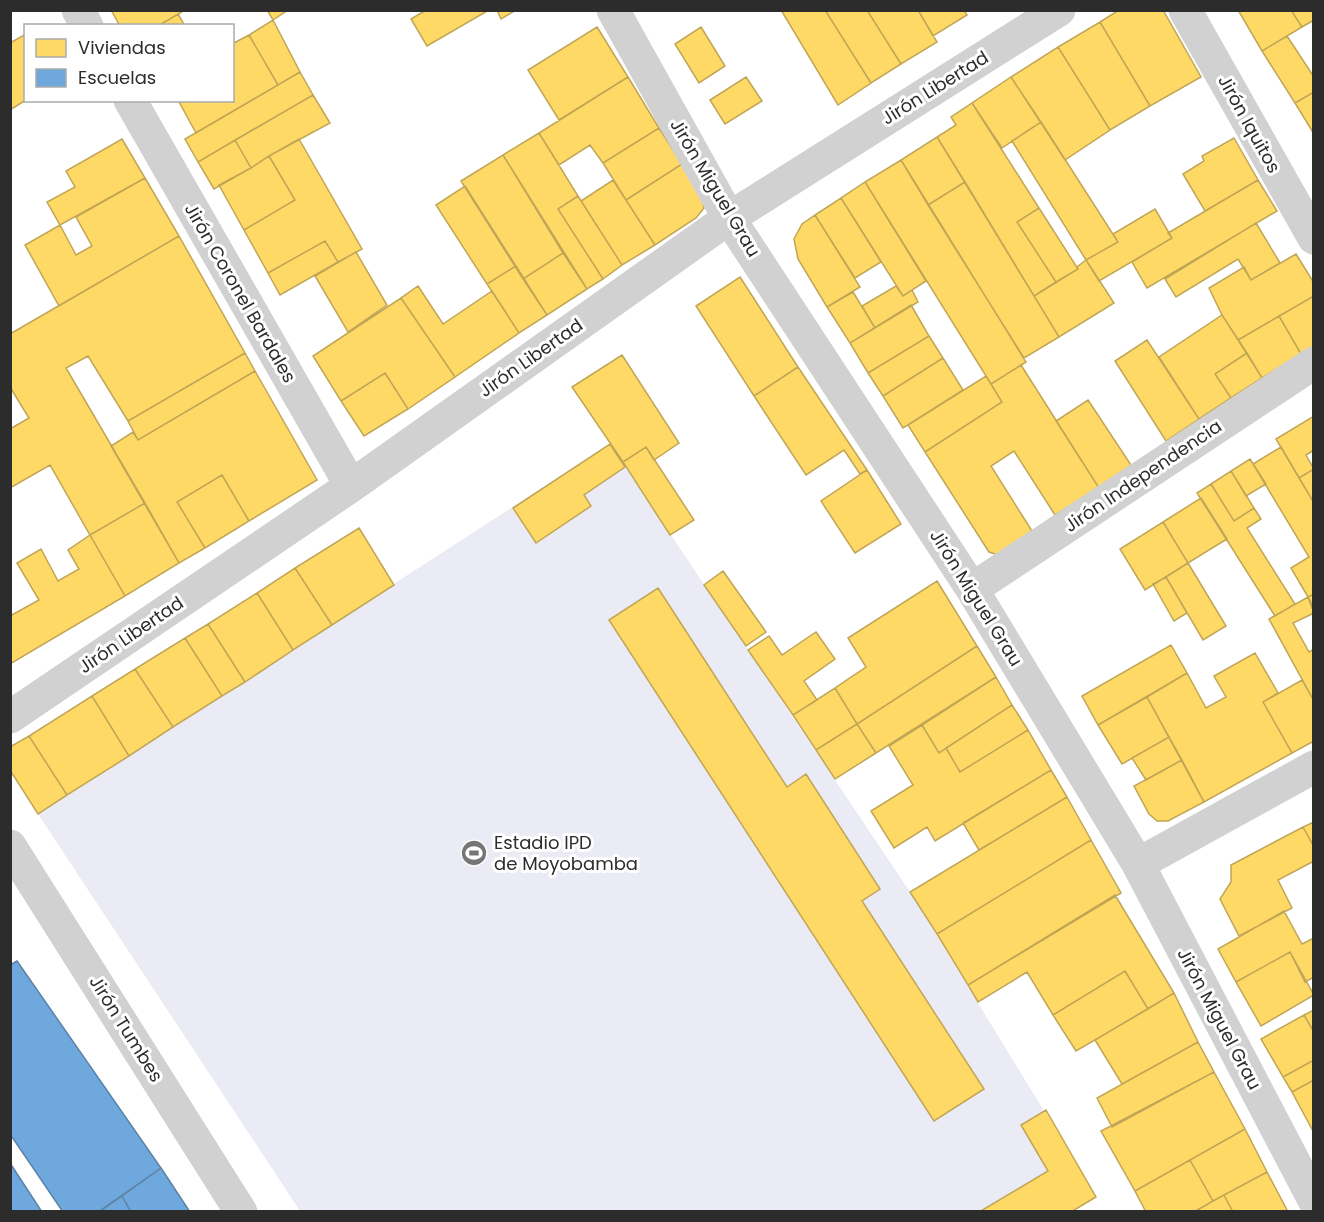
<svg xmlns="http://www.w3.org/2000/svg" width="1324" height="1222" font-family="Poppins,sans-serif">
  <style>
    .pitch { fill: #eaebf5 }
    .homes { fill: #ffd966; stroke: #c0a555; stroke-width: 1.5 }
    .schools { fill: #6fa8dc; stroke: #5b83a7; stroke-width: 1.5 }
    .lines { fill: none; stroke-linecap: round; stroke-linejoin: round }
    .minor { stroke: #d1d1d1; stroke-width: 33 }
    .labels { text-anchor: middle; stroke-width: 6; stroke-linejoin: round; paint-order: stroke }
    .street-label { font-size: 18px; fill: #2c2c2c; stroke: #fff }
    .poi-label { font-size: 18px; fill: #2c2c2c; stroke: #fff; text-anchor: start }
  </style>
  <rect width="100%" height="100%" fill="#fff"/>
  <path class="pitch" d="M610,444L910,892L1044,1111L1046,1110L1096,1197L1071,1212L300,1211L38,814Z"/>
  <path class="homes" d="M111,10H185L158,26H120Z
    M267,10H288L273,20Z
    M426,10H489L427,46L411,19Z
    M497,10H516L501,19Z
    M781,10H825L871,83L838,105Z
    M825,10H867L901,64L871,83Z
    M867,10H918L937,42L901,64Z
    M918,10H964L967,15L933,36Z
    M1119,10H1163L1201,77L1150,106L1100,22Z
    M1238,10H1291L1302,27L1262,51Z
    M1291,10H1314V20L1302,27Z
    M178,14L185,26H158Z
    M273,20L300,72L278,85L249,35Z
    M1100,22L1150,106L1110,130L1058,47Z
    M597,27L628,77L559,120L528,70Z
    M701,27L725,66L699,83L675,44Z
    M26,34V100L10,110V43Z
    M249,35L278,85L196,133L178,100H232V44Z
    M1287,36L1314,77V92L1295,103L1262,51Z
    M1058,47L1110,130L1065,160L1011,77Z
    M300,72L313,95L198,162L185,139Z
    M628,77L659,128L603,163L590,145L559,165L539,133Z
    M746,77L762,101L725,124L710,100Z
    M1011,77L1041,122L1002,148L972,103Z
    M1314,92V134L1295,103Z
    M313,95L330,123L269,156L251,168L235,140Z
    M972,103L1039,208L1017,222L1056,282L1034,296L937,137L956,125L951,117Z
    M1041,122L1118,242L1086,260L1012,141Z
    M659,128L682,164L626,200L603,163Z
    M539,133L578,196L558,209L603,279L587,289L503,155Z
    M937,137L965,182L928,205L901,160Z
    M1234,138L1258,180L1205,211L1183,174L1204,161L1202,156Z
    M122,139L145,178L60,225L47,202L75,187L66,171Z
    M299,139L362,249L338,262L325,241L268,273L244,230L295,200L269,156Z
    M235,140L251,168L214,189L198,162Z
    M503,155L563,253L523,279L461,181Z
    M269,156L295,200L244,230L219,185L251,168Z
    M901,160L1026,362L991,384L865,182Z
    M682,164L701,195L704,208L696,218L655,245L626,200Z
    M145,178L179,236L59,306L25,245L60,225L76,255L92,246L76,217Z
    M613,180L655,245L622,265L581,201Z
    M1258,180L1277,211L1147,288L1132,262L1172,238L1168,233Z
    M865,182L926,281L903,296L841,198Z
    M965,182L1059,337L1024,358L928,205Z
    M465,186L516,266L487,284L436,205Z
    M578,196L622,265L603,279L558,209Z
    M841,198L881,262L855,278L815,215Z
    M1039,208L1078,269L1056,282L1017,222Z
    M1155,209L1172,238L1099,281L1086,260L1118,242L1113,234Z
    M815,215L860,287L827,307L798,259L794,239L802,224Z
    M1256,223L1280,263L1251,280L1238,259L1176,297L1165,279Z
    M179,236L245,353L128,421L88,356L66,368L145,503L90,535L50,465L10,488V429L29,418L10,387V334Z
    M325,241L338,262L280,295L268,273Z
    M356,252L387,305L348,332L315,276Z
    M563,253L587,289L547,315L523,279Z
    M1296,254L1314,283V296L1238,340L1222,315L1209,288L1244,267L1251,280Z
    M1086,260L1114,303L1059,337L1034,296L1078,269L1077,267Z
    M516,266L547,315L519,333L487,284Z
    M740,277L798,367L754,396L696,306Z
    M418,286L443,324L492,291L519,333L455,377L401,298Z
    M896,286L903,296L912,290L918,302L875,328L862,306Z
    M853,292L875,328L850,343L827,307Z
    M1314,296V347L1301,354L1279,316Z
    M401,298L455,377L408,409L385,373L341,401L313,356Z
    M911,305L929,336L868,373L850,343Z
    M1222,315L1247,353L1215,374L1231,398L1199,419L1159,357Z
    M1279,316L1301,354L1262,378L1238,340Z
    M929,336L943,358L883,396L868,373Z
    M1147,340L1199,419L1166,441L1115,361Z
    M245,353L255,371L138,440L128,421Z
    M1247,353L1262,378L1231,398L1215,374Z
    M622,355L679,443L654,460L646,447L623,462L572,387Z
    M943,358L963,390L903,428L883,396Z
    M1021,365L1099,488L1055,515L1014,451L991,466L1032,531L998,555L989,552L925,452L1002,402L991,384Z
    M798,367L867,470L860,474L844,450L806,475L754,396Z
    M255,371L317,480L249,521L222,475L177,502L205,548L179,563L111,446L133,432L138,440Z
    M385,373L408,409L364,436L341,401Z
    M986,376L1002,402L925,452L908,425Z
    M1088,400L1131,465L1099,488L1056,421Z
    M1314,416V450L1306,455L1314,469L1299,478L1276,439Z
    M610,444L625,467L584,495L591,506L536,543L513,508Z
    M646,447L694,520L670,535L623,462Z
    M1281,447L1314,503V594L1308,597L1291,568L1309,557L1253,464Z
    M1250,459L1266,484L1246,496L1231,471Z
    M1314,469V503L1299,478Z
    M867,470L901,524L855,553L821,501Z
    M1231,471L1254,508L1234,521L1211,484Z
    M222,475L249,521L205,548L177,502Z
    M1211,484L1234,521L1254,508L1261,519L1247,528L1295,604L1275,616L1197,493Z
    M1201,498L1227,539L1188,563L1163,522Z
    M145,503L179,563L125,596L90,535Z
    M1163,522L1188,563L1145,590L1120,549Z
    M359,528L394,585L332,625L295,568Z
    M90,535L125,596L10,664V616L39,600L17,563L41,549L58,581L79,569L68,550Z
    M1188,563L1226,626L1203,640L1166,577Z
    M295,568L332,625L293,650L257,593Z
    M723,571L766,632L746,646L704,585Z
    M1166,577L1187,613L1174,621L1153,584Z
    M937,581L977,646L857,724L835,688L866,667L848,638Z
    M658,588L787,787L806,774L880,889L862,901L984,1089L934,1121L609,620Z
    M257,593L293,650L245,682L208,624Z
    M1314,594V608L1308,597Z
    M1308,597L1314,613L1293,623L1309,652L1314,649V701L1269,619Z
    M208,624L245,682L222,696L185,638Z
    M816,632L835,659L804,681L817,700L793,715L748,650L769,636L782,655Z
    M185,638L222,696L173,727L135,669Z
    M1171,645L1187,673L1098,725L1082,696Z
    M977,646L996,677L876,753L857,724Z
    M1255,653L1278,693L1263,702L1292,753L1204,802L1147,697L1187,673L1206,708L1226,697L1214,676Z
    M135,669L173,727L129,756L92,696Z
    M996,677L1012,705L939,753L922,725Z
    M1302,680L1314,701V741L1292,753L1263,702Z
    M835,688L857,724L816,750L793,715Z
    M92,696L129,756L67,795L29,736Z
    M1147,697L1169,737L1122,764L1098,725Z
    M1012,705L1028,730L960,772L946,748Z
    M857,724L876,753L835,779L816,750Z
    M922,725L939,753L946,748L960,772L1028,730L1051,770L935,841L927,827L894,848L871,811L913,785L889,746Z
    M29,736L67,795L38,814L10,770V747Z
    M1169,737L1182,760L1146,780L1132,758Z
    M1182,760L1204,802L1168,821H1157L1149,814L1134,786Z
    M1051,770L1067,797L979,850L963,823Z
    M1067,797L1091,840L937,934L910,892Z
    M1314,822V847L1303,827Z
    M1303,827L1314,847V861L1278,880L1292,908L1239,936L1220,899L1231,882V865Z
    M1091,840L1121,893L968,985L937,934Z
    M1115,895L1174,993L1148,1009L1125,971L1053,1015L1027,972L978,1002L968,985Z
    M1284,911L1302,944L1314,938V977L1305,982L1290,952L1236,982L1218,949Z
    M1290,952L1314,995L1261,1026L1236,982Z
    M1125,971L1148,1009L1076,1051L1053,1015Z
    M1174,993L1198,1042L1122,1084L1095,1040Z
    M1314,1010V1032L1304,1015Z
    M1304,1015L1314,1032V1060L1283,1077L1261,1039Z
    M1198,1042L1214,1072L1112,1127L1097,1098Z
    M1314,1060V1080L1292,1092L1283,1077Z
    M1214,1072L1245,1129L1135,1191L1101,1131Z
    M1314,1080V1133L1292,1092Z
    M1046,1110L1096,1197L1071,1212H979L1048,1171L1021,1125Z
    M1245,1129L1267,1172L1213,1201L1190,1160Z
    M1190,1160L1213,1201L1194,1212H1146L1135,1191Z
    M1267,1172L1288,1212H1233L1224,1195Z
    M1224,1195L1233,1212H1194L1213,1201Z"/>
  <path class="schools" d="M17,961L161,1168L98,1212H63L10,1134V965Z
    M10,1163L42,1212H10Z
    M161,1168L190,1212H131L122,1196Z
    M122,1196L131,1212H99Z"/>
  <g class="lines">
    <path class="minor" d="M78,10L87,26
      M613,10L729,218L972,589L1138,864L1314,1200
      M1185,10L1314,238
      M130,100L351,486
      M972,589L1314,363
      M10,717L351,486L729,218L1059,10
      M10,846L241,1212
      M1138,864L1314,767"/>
  </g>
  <defs>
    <g id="stadium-disc" transform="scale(1.35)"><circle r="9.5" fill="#767676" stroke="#fff"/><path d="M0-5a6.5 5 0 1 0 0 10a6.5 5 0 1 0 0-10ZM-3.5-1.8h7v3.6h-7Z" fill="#fff"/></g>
  </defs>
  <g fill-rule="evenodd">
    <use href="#stadium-disc" x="474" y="853"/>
  </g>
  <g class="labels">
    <g class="street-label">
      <text transform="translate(935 88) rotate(-32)" y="6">Jirón Libertad</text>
      <text transform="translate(1249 124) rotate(61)" y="6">Jirón Iquitos</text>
      <text transform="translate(715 188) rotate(59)" y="6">Jirón Miguel Grau</text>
      <text transform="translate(240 293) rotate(60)" y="6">Jirón Coronel Bardales</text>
      <text transform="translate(531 358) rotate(-35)" y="6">Jirón Libertad</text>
      <text transform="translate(1143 476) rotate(-34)" y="6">Jirón Independencia</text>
      <text transform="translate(976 598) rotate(58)" y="6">Jirón Miguel Grau</text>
      <text transform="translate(131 635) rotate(-34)" y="6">Jirón Libertad</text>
      <text transform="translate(1219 1019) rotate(62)" y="6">Jirón Miguel Grau</text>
      <text transform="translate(126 1029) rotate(58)" y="6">Jirón Tumbes</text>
    </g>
    <g class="poi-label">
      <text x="494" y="849">Estadio IPD<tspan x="494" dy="21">de Moyobamba</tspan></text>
    </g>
  </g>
  <rect width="1324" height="1222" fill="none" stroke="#2c2c2c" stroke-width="24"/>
  <rect x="24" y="24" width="210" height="78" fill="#ffffff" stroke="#ababab" stroke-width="1.5"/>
  <rect x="36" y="39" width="30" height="18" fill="#ffd966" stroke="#ababab" stroke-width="1.5"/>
  <text x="78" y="54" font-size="18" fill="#2c2c2c">Viviendas</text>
  <rect x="36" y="69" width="30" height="18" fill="#6fa8dc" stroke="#ababab" stroke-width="1.5"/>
  <text x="78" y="84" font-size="18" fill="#2c2c2c">Escuelas</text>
</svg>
